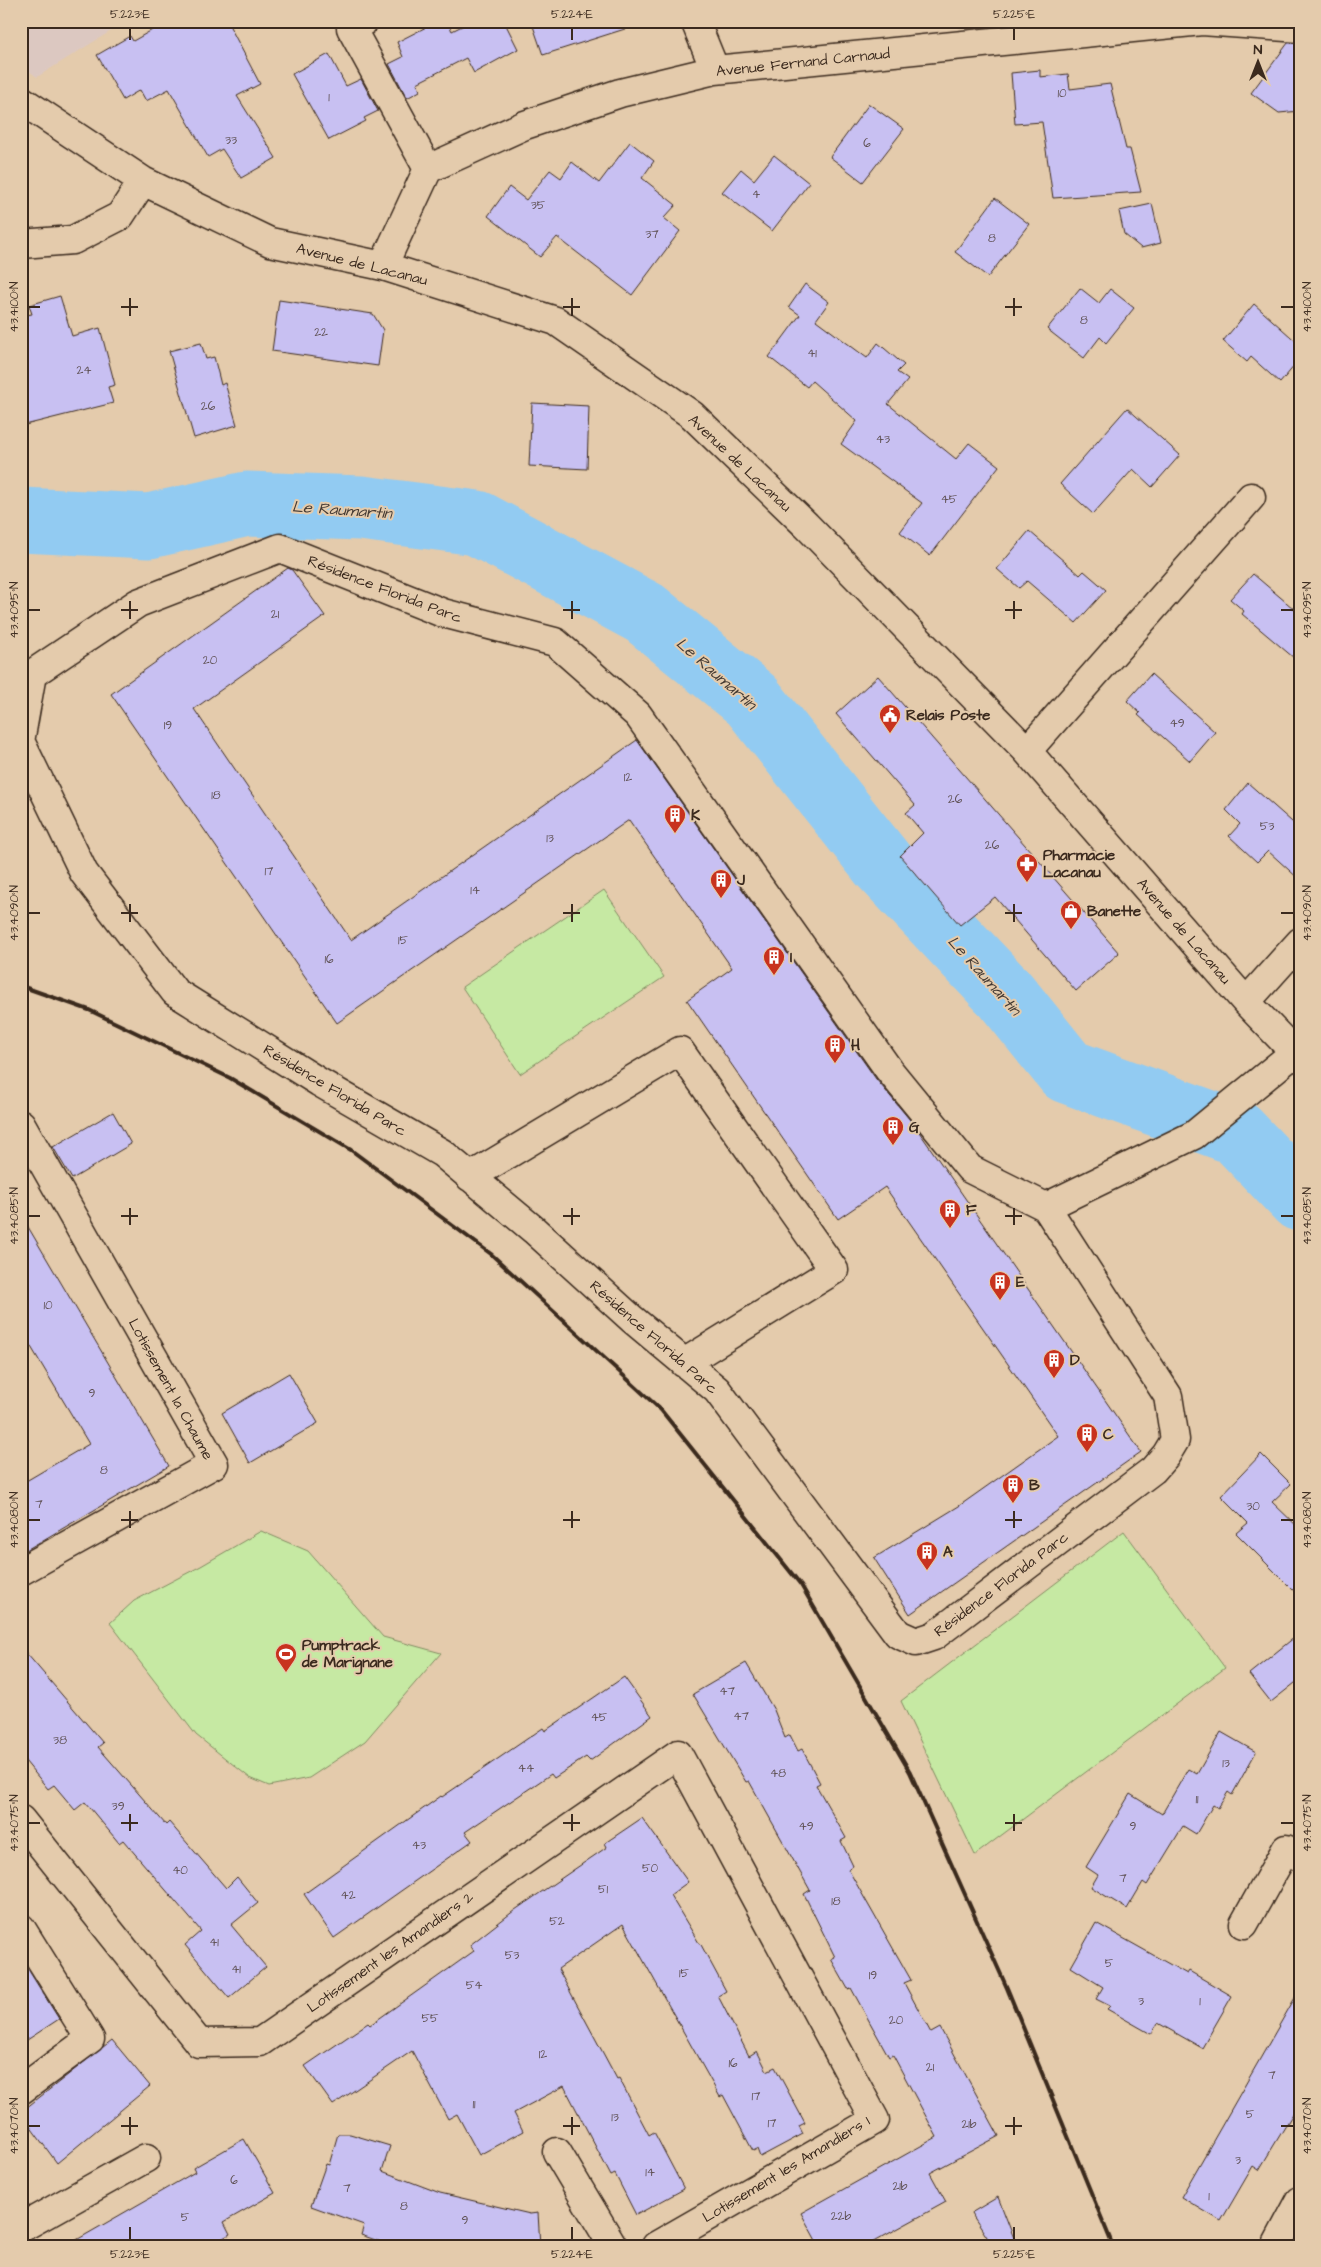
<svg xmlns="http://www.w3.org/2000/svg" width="1321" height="2267" font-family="'Architects Daughter',sans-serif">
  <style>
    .built { fill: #dcc8c1 }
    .green { fill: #c6e9a3; stroke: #808a60 }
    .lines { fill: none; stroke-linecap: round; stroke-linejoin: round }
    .river { stroke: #92cbf2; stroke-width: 65 }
    .building { fill: #c8c0f2; stroke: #3b2a1e }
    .minor-casing { stroke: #3b2a1e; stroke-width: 31 }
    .minor { stroke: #e4cbac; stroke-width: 28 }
    .rail { stroke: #3b2a1e; stroke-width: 4 }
    .ticks { fill: none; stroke: #3b2a1e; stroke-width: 2 }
    .labels { text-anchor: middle; stroke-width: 4; stroke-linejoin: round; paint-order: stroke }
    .number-label { font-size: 12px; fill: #5e5053 }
    .street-label { font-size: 15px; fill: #3b2a1e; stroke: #e4cbac }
    .poi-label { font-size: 15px; font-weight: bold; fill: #3b2a1e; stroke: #e4cbac; text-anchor: start }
    .water-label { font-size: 16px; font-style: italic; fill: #443a33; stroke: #e4cbac }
    .neatline { fill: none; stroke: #3b2a1e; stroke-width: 2 }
    .ticks-label { font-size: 12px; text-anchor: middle; fill: #3b2a1e }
  </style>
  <rect width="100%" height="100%" fill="#e4cbac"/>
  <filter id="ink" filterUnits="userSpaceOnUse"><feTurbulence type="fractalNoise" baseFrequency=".02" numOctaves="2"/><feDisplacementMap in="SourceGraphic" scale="10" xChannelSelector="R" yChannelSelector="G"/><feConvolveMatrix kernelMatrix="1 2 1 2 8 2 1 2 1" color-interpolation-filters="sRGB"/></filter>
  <g filter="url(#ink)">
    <path class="built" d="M38,21H127L37,77L21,65V31Z"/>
    <path class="green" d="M604,890L664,977L520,1074L462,987Z
      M261,1531L308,1551L383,1637L441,1653L365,1741L309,1778L269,1786L250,1778L196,1735L110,1623L134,1601L201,1566Z
      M1124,1531L1225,1668L975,1855L901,1701Z"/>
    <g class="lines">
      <path class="river" d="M21,520L149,526L247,504L361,508L477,523L645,613L752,700L883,865L1006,995L1067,1071L1237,1133L1300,1199"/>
    </g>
    <path class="building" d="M168,21H227L260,84L237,96L276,158L241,178L222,149L208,157L169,89L146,101L140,90L123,100L97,55L130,36L133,41Z
      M438,21H447L452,31L472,21H504L518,49L474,73L466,58L417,83L420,91L407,98L389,64L403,57L397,42Z
      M550,21H627L628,28L543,55L533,26Z
      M1288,43H1300V111L1279,113L1251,93Z
      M329,54L346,86L361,79L378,111L364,118L366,121L329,140L292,74Z
      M1040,70V77L1068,74L1070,89L1110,84L1126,149H1130L1141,192L1053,198L1042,122L1015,124L1011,73Z
      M869,104L904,129L863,182L830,157Z
      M630,142L654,161L642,178L676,205L664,218L680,231L632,295L557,237L540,257L488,216L509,187L526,200L550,170L561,178L572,162L599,183Z
      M774,155L809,183L772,231L722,192L741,169L754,180Z
      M995,198L1029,224L988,277L955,252Z
      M1152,204L1161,243L1141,248L1124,234L1119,211Z
      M805,284L829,302L816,320L867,358L878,343L904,365L897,372L908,380L888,404L956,459L969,443L999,466L930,556L900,532L922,503L841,444L857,421L812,381L807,387L769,357L800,315L789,307Z
      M1080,288L1099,303L1110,289L1134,308L1106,343L1100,337L1084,358L1047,329Z
      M60,296L72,336L100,328L115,385L108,387L113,403L21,426V316L32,314L29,305Z
      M279,300L373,314L383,330L378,366L272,351Z
      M1254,304L1300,345V359L1280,383L1251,357L1247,362L1223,341Z
      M201,343L206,359L214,357L221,385L225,383L237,425L194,438L169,351Z
      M532,403L589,406L587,469L529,466Z
      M1127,408L1180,455L1152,487L1133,469L1093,514L1060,484Z
      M1029,531L1080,575L1084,571L1106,590L1076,623L1027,581L1019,588L997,569Z
      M288,568L292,570L325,616L194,709L351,940L637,740L876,1079L915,1126L1141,1452L910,1614L874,1558L959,1506L1058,1436L885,1187L838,1219L687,1000L732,968L629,820L337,1023L111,694Z
      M1253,574L1300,614V663L1242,614L1244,611L1230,599Z
      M1151,674L1215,732L1190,761L1138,715L1140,713L1127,701Z
      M878,676L1119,953L1076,991L995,897L960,925L900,856L923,833L906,813L915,805L836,714Z
      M1248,783L1300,829V880L1268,851L1257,862L1229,836L1240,824L1226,810Z
      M113,1112L131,1144L72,1179L53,1147Z
      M21,1215L169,1466L21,1553V1484L89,1444L21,1330Z
      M289,1373L318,1423L250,1463L222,1413Z
      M1261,1454L1291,1484L1272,1502L1300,1529V1597L1236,1533L1248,1523L1221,1496Z
      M1300,1633V1679L1271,1702L1249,1674Z
      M21,1647L103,1743L98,1747L166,1825L169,1822L226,1888L237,1877L258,1903L231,1925L266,1967L229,1998L185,1945L201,1931L123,1840L119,1843L85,1802L75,1810L54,1785L48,1789L21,1756Z
      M746,1663L774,1710L785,1738L790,1735L798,1751L802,1749L820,1783L816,1785L846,1838L841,1841L853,1866L848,1869L911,1980L904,1983L931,2033L940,2028L999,2136L930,2173L946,2202L866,2246H819L801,2213L937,2137L893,2055L889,2057L851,1988L848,1989L831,1959L835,1957L804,1894L810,1890L749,1781L746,1782L693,1694Z
      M624,1677L652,1716L590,1761L586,1757L554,1778L551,1774L465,1832L472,1841L334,1938L304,1894L441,1796L442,1797L543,1728L545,1731Z
      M1221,1732L1256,1752L1232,1795L1228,1792L1218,1808L1213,1805L1196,1834L1183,1826L1147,1885L1143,1882L1127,1909L1091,1887L1098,1875L1086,1867L1130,1794L1162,1814L1188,1769L1197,1774Z
      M642,1818L688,1882L670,1895L699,1943H700L726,1991L718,1996L749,2056L757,2051L767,2071L775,2067L805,2123L799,2126L803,2134L760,2157L757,2149L753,2151L723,2095L720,2097L623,1924L558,1969L617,2079L619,2078L649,2135L654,2132L684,2189L636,2215L615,2174L611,2176L564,2086L514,2113L523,2131L479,2155L457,2114L448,2119L412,2051L333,2105L305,2066L368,2023L370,2025L474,1951L470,1945L515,1910L607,1847L605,1843Z
      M1096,1923L1187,1974L1189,1971L1232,1996L1202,2048L1158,2023L1151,2034L1107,2009L1110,2006L1096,1999L1103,1987L1071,1967Z
      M21,1958L59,2019L21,2044Z
      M1300,1989V2102L1259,2170L1253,2166L1221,2221L1181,2197Z
      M112,2040L150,2086L57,2163L21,2114V2112Z
      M338,2134H350L390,2146L382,2171L440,2193L530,2214L538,2213L540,2246H393L361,2235L364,2225L311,2206L326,2164L329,2165Z
      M244,2139L275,2193L224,2222L230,2234L209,2246H66L195,2172L193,2168Z
      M998,2197L1017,2246H993L971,2213Z"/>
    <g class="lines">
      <g class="minor-casing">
        <path id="minor" d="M364,21L351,28L428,169
          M695,21L715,70
          M21,100L143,181L270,242L383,266L556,321L692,415L806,525L1027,751L1246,1002L1300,1058
          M21,244L73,240L120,216L143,181
          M383,266L428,169L525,125L620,93L715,70L1202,21L1300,28
          M21,736L32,674L138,603L280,548L443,613L555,642L638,715L889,1070L970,1169L1046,1207L1168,1396L1175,1440L1166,1455L1153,1470L934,1636L916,1642L898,1634L717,1390L632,1319L534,1230L442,1153L319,1082L175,992L84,873L21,743
          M1027,751L1251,497
          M1246,1002L1300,942
          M21,1124L214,1464L21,1571
          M470,1177L680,1051L834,1270L684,1363
          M1046,1207L1194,1135L1294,1053
          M21,1820L199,2043L260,2042L678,1754L875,2120L656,2246
          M1244,1924L1286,1849L1300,1857
          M21,1928L90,2039L21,2090
          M557,2152L613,2246
          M21,2228L146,2158
          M1276,2246L1300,2201"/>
      </g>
      <use href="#minor" class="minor"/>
      <path class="rail" d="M21,986L89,1010L230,1078L351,1150L491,1254L661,1410L801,1585L910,1772L1007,1988L1113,2246"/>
    </g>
  </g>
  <path class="ticks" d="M130,28V40M572,28V40M1014,28V40M130,298V316M572,298V316M1014,298V316M28,307H40M121,307H138M563,307H580M1005,307H1022M1281,307H1294M130,601V619M572,601V619M1014,601V619M28,610H40M121,610H138M563,610H580M1005,610H1022M1281,610H1294M130,904V922M572,904V922M1014,904V922M28,913H40M121,913H138M563,913H580M1005,913H1022M1281,913H1294M130,1208V1225M572,1208V1225M1014,1208V1225M28,1216H40M121,1216H138M563,1216H580M1005,1216H1022M1281,1216H1294M130,1511V1528M572,1511V1528M1014,1511V1528M28,1520H40M121,1520H138M563,1520H580M1005,1520H1022M1281,1520H1294M130,1814V1831M572,1814V1831M1014,1814V1831M28,1823H40M121,1823H138M563,1823H580M1005,1823H1022M1281,1823H1294M130,2117V2135M572,2117V2135M1014,2117V2135M28,2126H40M121,2126H138M563,2126H580M1005,2126H1022M1281,2126H1294M130,2227V2240M572,2227V2240M1014,2227V2240"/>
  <defs>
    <g id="civic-pin" transform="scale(1.125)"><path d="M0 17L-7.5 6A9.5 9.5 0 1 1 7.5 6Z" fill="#c8321e" stroke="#e4cbac"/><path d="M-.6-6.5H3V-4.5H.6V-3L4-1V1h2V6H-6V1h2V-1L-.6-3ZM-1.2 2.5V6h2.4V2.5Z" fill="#fff"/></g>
    <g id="building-pin" transform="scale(1.125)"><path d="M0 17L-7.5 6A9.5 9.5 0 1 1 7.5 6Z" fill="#c8321e" stroke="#e4cbac"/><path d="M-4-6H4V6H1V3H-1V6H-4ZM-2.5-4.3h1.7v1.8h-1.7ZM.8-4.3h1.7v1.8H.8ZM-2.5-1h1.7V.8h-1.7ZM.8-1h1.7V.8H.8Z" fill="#fff"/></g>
    <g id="pharmacy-pin" transform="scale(1.125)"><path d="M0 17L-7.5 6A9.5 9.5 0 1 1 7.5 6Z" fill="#c8321e" stroke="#e4cbac"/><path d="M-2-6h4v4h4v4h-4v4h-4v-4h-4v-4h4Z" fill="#fff"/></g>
    <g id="shop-pin" transform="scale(1.125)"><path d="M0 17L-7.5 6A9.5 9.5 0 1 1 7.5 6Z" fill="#c8321e" stroke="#e4cbac"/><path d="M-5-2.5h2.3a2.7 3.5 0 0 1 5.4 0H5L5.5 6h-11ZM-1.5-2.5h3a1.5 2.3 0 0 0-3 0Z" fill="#fff"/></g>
    <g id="stadium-pin" transform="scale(1.125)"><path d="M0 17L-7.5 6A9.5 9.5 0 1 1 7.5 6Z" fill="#c8321e" stroke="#e4cbac"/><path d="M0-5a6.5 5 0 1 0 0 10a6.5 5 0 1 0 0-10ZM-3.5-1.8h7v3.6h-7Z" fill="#fff"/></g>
  </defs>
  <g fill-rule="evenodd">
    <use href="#civic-pin" x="890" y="715"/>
    <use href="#building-pin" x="675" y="815"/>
    <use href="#pharmacy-pin" x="1027" y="864"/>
    <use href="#building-pin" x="721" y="880"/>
    <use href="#shop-pin" x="1071" y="911"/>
    <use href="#building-pin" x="774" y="957"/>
    <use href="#building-pin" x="835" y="1045"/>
    <use href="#building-pin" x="893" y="1127"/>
    <use href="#building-pin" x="950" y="1210"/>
    <use href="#building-pin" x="1000" y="1282"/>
    <use href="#building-pin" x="1054" y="1360"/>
    <use href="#building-pin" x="1087" y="1434"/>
    <use href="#building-pin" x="1013" y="1485"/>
    <use href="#building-pin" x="927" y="1552"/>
    <use href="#stadium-pin" x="286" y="1654"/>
  </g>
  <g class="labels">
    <g class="number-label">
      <text x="1062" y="97">10</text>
      <text x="329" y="101">1</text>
      <text x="231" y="144">33</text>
      <text x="867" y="147">6</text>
      <text x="756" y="198">4</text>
      <text x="538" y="209">35</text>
      <text x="652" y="238">37</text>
      <text x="992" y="242">8</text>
      <text x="1084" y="324">8</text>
      <text x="321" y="336">22</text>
      <text x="812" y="357">41</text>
      <text x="84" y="374">24</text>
      <text x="208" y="410">26</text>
      <text x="883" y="443">43</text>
      <text x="949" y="503">45</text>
      <text x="275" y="618">21</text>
      <text x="210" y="664">20</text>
      <text x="1177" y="727">49</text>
      <text x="168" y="729">19</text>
      <text x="628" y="781">12</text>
      <text x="216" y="799">18</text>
      <text x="955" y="803">26</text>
      <text x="1267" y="830">53</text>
      <text x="550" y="842">13</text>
      <text x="992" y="849">26</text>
      <text x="269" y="875">17</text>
      <text x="475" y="894">14</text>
      <text x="403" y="944">15</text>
      <text x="329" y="963">16</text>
      <text x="48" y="1309">10</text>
      <text x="92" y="1397">9</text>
      <text x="104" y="1474">8</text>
      <text x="39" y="1508">7</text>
      <text x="1253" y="1510">30</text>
      <text x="727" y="1695">47</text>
      <text x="741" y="1720">47</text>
      <text x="599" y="1721">45</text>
      <text x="60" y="1744">38</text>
      <text x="1226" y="1767">13</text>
      <text x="526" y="1772">44</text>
      <text x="778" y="1777">48</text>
      <text x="1197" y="1803">11</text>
      <text x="118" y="1810">39</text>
      <text x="806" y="1830">49</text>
      <text x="1133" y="1830">9</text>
      <text x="419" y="1849">43</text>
      <text x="650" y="1872">50</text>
      <text x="180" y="1874">40</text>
      <text x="1123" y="1882">7</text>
      <text x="603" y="1893">51</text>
      <text x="348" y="1899">42</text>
      <text x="836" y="1905">18</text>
      <text x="557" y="1925">52</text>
      <text x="214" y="1946">41</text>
      <text x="512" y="1959">53</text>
      <text x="1109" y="1967">5</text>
      <text x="236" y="1973">41</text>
      <text x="684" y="1977">15</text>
      <text x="873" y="1979">19</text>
      <text x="474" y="1989">54</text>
      <text x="1141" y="2005">3</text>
      <text x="1200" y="2005">1</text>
      <text x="430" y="2022">55</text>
      <text x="896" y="2024">20</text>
      <text x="543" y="2058">12</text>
      <text x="733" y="2067">16</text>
      <text x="930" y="2071">21</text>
      <text x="1272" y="2079">7</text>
      <text x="756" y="2100">17</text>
      <text x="474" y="2108">11</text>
      <text x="1250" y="2118">5</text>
      <text x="615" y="2121">13</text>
      <text x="772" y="2127">17</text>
      <text x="969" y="2128">21b</text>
      <text x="1238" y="2164">3</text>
      <text x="650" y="2176">14</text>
      <text x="234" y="2184">6</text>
      <text x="900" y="2190">21b</text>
      <text x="347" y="2192">7</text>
      <text x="1209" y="2200">1</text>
      <text x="404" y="2210">8</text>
      <text x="841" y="2220">22b</text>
      <text x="185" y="2221">5</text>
      <text x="465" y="2224">9</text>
    </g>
    <g class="street-label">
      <text transform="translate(803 62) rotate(-6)" y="5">Avenue Fernand Carnaud</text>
      <text transform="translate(362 264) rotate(14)" y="5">Avenue de Lacanau</text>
      <text transform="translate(740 463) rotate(43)" y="5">Avenue de Lacanau</text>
      <text transform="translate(385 589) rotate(21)" y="5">Résidence Florida Parc</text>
      <text transform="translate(1184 931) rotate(49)" y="5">Avenue de Lacanau</text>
      <text transform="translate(335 1090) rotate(31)" y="5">Résidence Florida Parc</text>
      <text transform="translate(654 1337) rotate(41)" y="5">Résidence Florida Parc</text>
      <text transform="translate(171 1389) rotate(61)" y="5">Lotissement la Chaume</text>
      <text transform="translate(1001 1584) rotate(-37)" y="5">Résidence Florida Parc</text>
      <text transform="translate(390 1952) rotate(-35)" y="5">Lotissement les Amandiers 2</text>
      <text transform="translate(786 2169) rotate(-31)" y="5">Lotissement les Amandiers 1</text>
    </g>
    <g class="poi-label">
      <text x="906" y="720">Relais Poste</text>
      <text x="691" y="820">K</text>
      <text x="1043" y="860">Pharmacie<tspan x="1043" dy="17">Lacanau</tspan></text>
      <text x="737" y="885">J</text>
      <text x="1087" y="916">Banette</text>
      <text x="790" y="962">I</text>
      <text x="851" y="1050">H</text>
      <text x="909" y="1132">G</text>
      <text x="966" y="1215">F</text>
      <text x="1016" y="1287">E</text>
      <text x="1070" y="1365">D</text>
      <text x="1103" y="1439">C</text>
      <text x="1029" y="1490">B</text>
      <text x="943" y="1557">A</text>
      <text x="302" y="1650">Pumptrack<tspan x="302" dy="17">de Marignane</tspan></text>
    </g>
    <g class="water-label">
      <text transform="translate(342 509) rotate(4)" y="6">Le Raumartin</text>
      <text transform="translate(717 673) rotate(41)" y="6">Le Raumartin</text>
      <text transform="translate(985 975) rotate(48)" y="6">Le Raumartin</text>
    </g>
  </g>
  <rect width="1321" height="2267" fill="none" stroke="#e4cbac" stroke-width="55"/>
  <g transform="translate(1258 62)" stroke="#e4cbac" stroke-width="4" paint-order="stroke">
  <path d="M0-4L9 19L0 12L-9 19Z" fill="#3b2a1e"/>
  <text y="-8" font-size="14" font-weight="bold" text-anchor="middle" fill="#3b2a1e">N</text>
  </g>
  <rect x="28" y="28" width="1266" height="2212" class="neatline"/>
  <g class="ticks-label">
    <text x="130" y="18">5.223°E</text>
    <text x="572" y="18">5.224°E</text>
    <text x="1014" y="18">5.225°E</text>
    <text transform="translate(14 307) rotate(-90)" y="4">43.4100°N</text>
    <text transform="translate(1307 307) rotate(-90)" y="4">43.4100°N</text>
    <text transform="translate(14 610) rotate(-90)" y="4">43.4095°N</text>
    <text transform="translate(1307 610) rotate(-90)" y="4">43.4095°N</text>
    <text transform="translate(14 913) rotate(-90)" y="4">43.4090°N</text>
    <text transform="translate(1307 913) rotate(-90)" y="4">43.4090°N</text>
    <text transform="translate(14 1216) rotate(-90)" y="4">43.4085°N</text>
    <text transform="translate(1307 1216) rotate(-90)" y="4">43.4085°N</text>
    <text transform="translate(14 1520) rotate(-90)" y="4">43.4080°N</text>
    <text transform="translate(1307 1520) rotate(-90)" y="4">43.4080°N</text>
    <text transform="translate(14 1823) rotate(-90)" y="4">43.4075°N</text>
    <text transform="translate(1307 1823) rotate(-90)" y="4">43.4075°N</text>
    <text transform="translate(14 2126) rotate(-90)" y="4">43.4070°N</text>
    <text transform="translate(1307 2126) rotate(-90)" y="4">43.4070°N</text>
    <text x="130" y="2258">5.223°E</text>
    <text x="572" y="2258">5.224°E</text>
    <text x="1014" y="2258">5.225°E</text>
  </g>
</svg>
